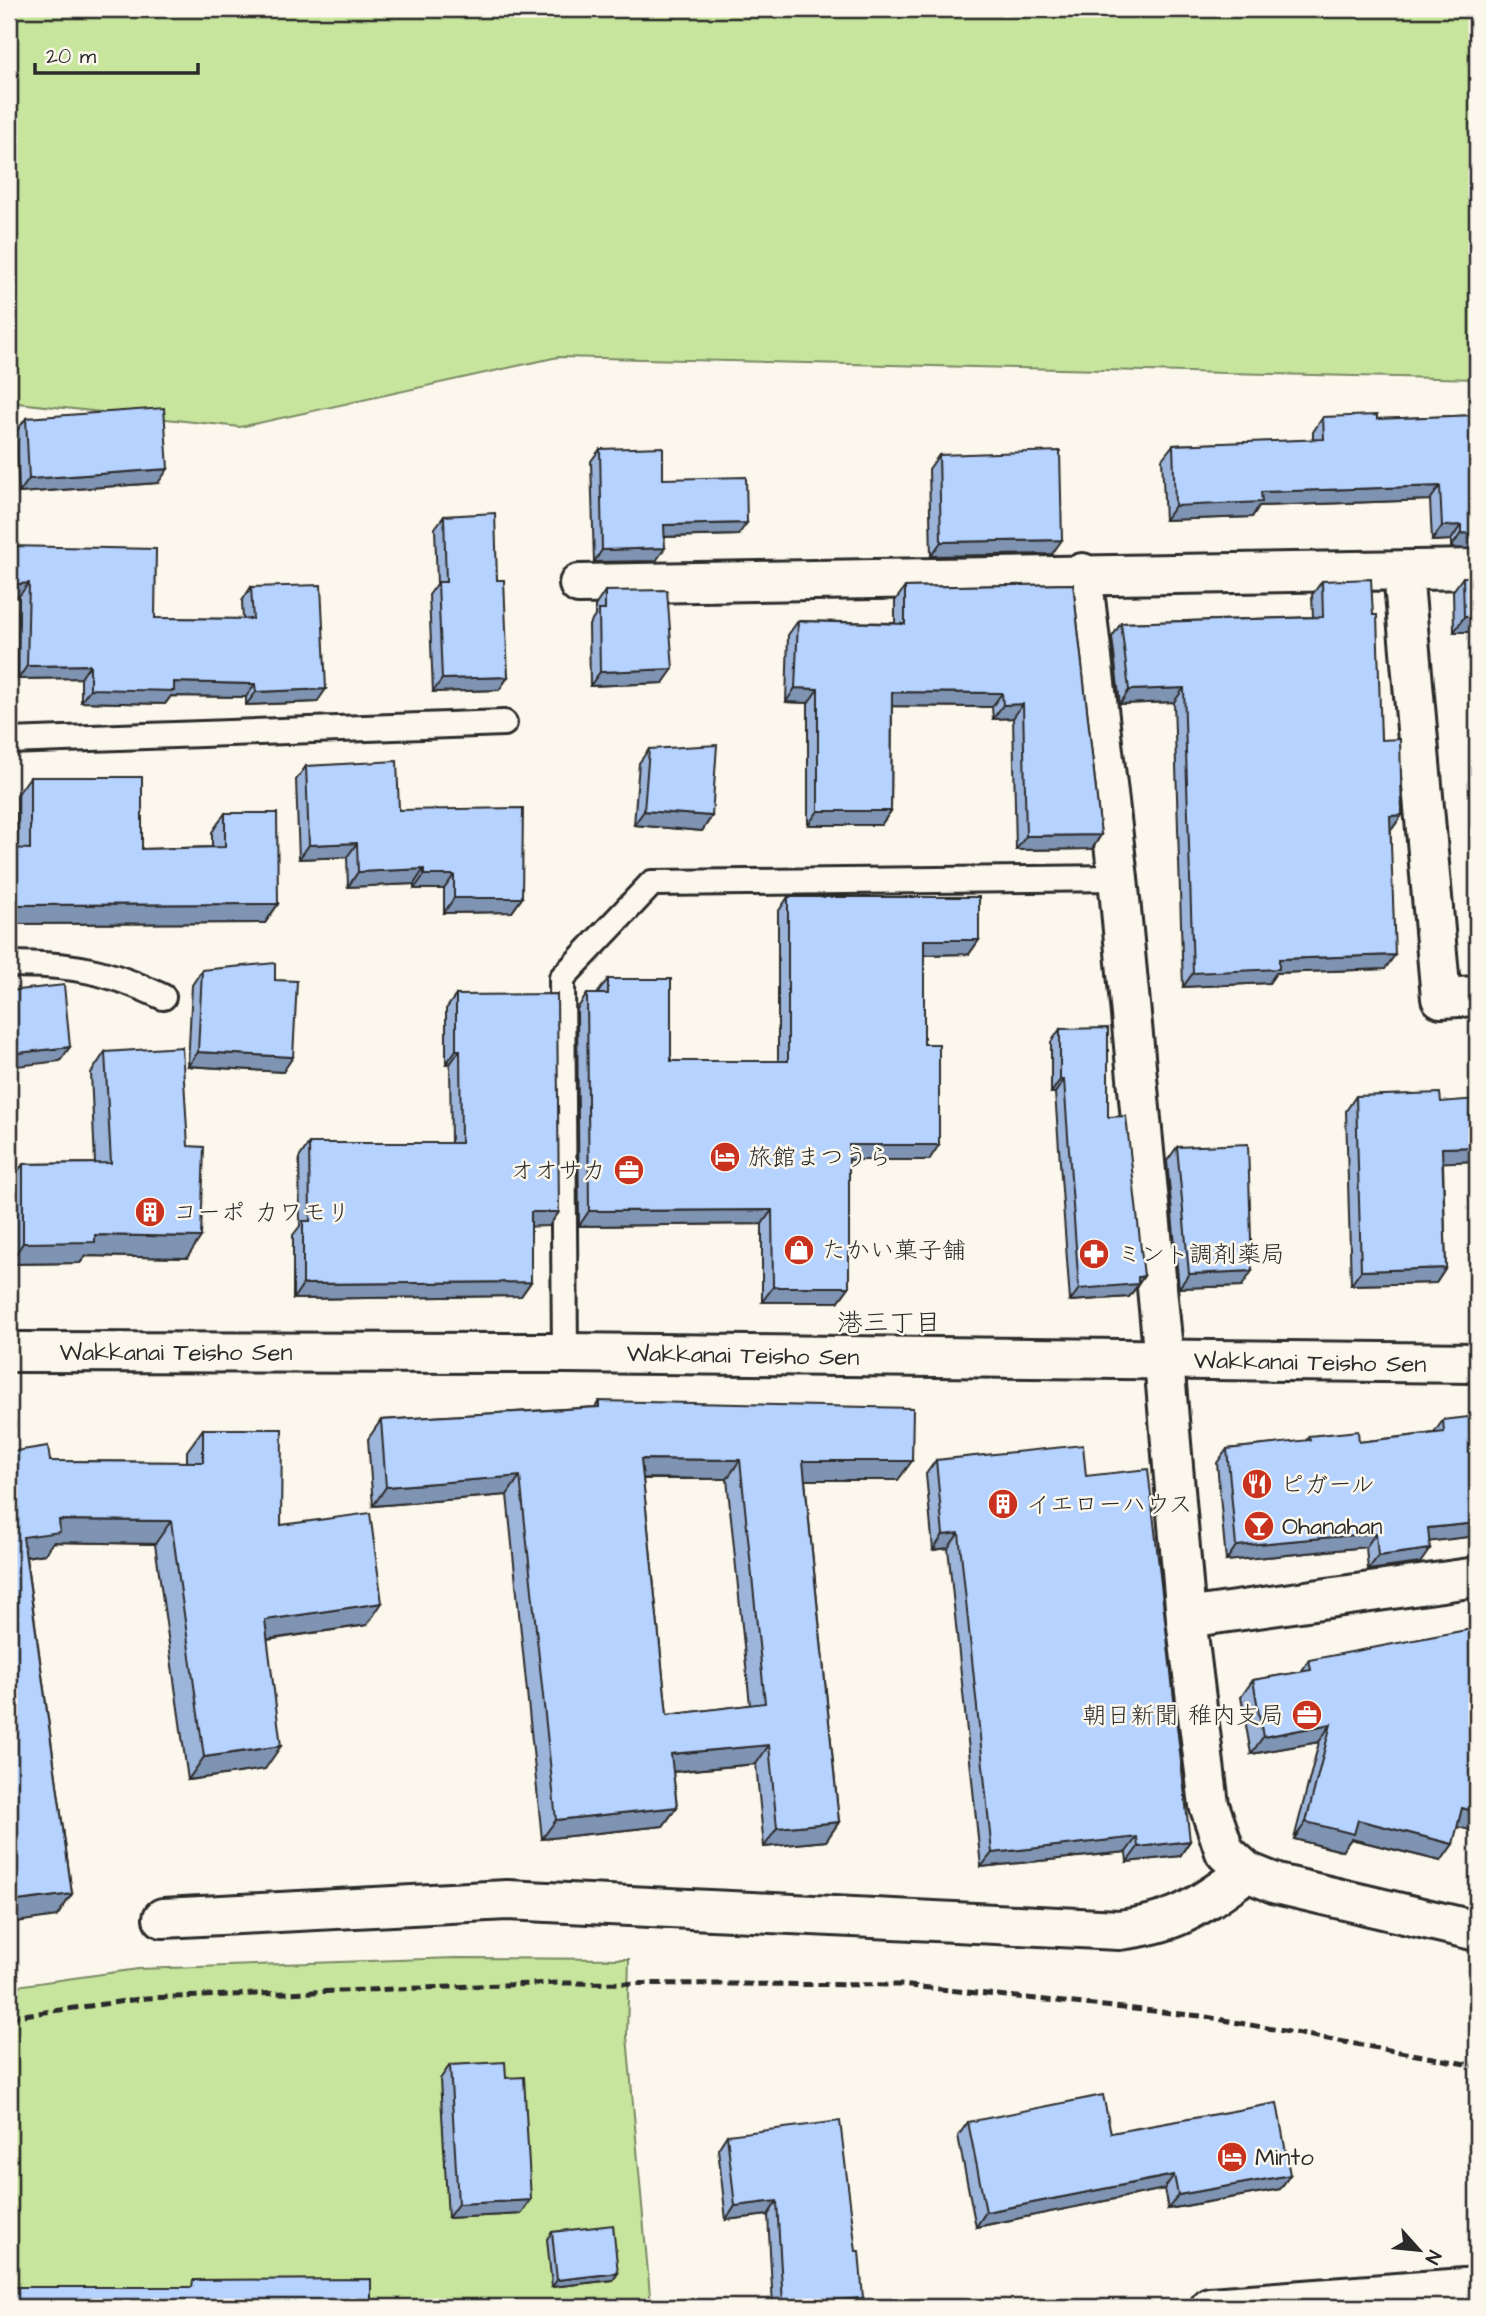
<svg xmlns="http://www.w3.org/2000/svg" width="1486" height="2316" font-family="'Architects Daughter','Klee One',sans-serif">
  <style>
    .green { fill: #c7e59c; stroke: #798864; stroke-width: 2 }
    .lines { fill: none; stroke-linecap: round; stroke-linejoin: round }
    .lane-casing { stroke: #2b2b2b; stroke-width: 30 }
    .street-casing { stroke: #2b2b2b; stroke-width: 44 }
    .secondary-casing { stroke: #2b2b2b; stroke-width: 44 }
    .primary-casing { stroke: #2b2b2b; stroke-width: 44 }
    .highway-casing { stroke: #2b2b2b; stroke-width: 44 }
    .lane { stroke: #fbf7ec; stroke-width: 24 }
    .street { stroke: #fbf7ec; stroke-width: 38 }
    .secondary { stroke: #fbf7ec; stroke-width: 38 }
    .primary { stroke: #fbf7ec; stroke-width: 38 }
    .highway { stroke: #fbf7ec; stroke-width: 38 }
    .rail { stroke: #2b2b2b; stroke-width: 5; stroke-dasharray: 10 5; stroke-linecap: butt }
    .wall { fill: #9db5db; stroke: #2b2b2b; stroke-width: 2; fill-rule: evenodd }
    .shaded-wall { fill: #7f93b2; stroke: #2b2b2b; stroke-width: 2 }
    .building { fill: #b6d2ff; stroke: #2b2b2b; stroke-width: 2; fill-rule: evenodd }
    .labels { text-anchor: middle; stroke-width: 5; stroke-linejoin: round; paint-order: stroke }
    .poi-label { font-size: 24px; fill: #2b2b2b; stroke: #fbf7ec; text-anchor: start }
    .street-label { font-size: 24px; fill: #2b2b2b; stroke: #fbf7ec }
    .neighbourhood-label { font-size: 26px; fill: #2b2b2b; stroke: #fbf7ec }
  </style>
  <rect width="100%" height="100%" fill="#fbf7ec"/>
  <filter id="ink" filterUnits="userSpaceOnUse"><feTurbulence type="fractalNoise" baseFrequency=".0143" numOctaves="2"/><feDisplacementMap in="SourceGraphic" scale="14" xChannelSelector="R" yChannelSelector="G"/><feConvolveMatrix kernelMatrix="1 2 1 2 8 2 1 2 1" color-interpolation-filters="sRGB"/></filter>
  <g filter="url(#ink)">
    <path class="green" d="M9,9H1477V379L558,357L240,427L9,402Z
      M455,1958L629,1959L627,2036L651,2307H9V1987L138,1969Z"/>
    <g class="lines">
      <g class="lane-casing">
        <path id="lane" d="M9,741L504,723
          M9,964C71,964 106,970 163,997
          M565,1353L562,978L652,883L1118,878"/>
      </g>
      <g class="street-casing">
        <path id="street" d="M1403,572L1441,998L1477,996
          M1082,573L1118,878L1164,1361
          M579,584L1477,569
          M1186,1618L1477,1577
          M163,1918L507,1900L1119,1930C1180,1923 1198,1906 1247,1872"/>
      </g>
      <g class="secondary-casing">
        <path id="secondary" d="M1164,1361L1186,1618L1209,1805L1225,1852L1247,1872L1277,1884L1477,1931"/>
      </g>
      <g class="primary-casing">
        <path id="primary" d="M9,1352L565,1353L1477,1363"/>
      </g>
      <g class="highway-casing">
        <path id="highway" d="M1210,2307L1477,2287"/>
      </g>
      <use href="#lane" class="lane"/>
      <use href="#street" class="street"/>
      <use href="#secondary" class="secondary"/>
      <use href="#primary" class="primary"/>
      <use href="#highway" class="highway"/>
      <path class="rail" d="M9,2017L147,1998L559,1983L900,1985L1201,2016L1477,2066"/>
    </g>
    <path class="wall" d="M1477,415V549L1451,548V540L1432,541L1430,500L1259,506L1252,517L1165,520L1162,459L1173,445L1313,440V432L1323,417L1377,419Z
      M26,418L158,483L19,493L16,432Z
      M600,449L663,479L738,535L665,537L656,561L594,562L591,461Z
      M939,455L1052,554L931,556L929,469Z
      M444,516L497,580L508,677L499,690L433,692L429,595L437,584L435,528Z
      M9,546L155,618L243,619L242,601L251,587L317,702L246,705V697L171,696L165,704L81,702V678L18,679L19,596L9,597Z
      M1463,577H1477V632H1454L1453,591Z
      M1322,581L1373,615L1381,740L1402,815L1392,829H1391L1385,969L1276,973L1269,983L1183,987L1174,702L1120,704L1112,637L1121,623L1313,617L1312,595Z
      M1073,584L1101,835L1092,849L1016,850L1013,718L993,719L992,707L892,706L891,811L881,825H808V703L786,702L788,635L798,621L895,623V601L905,587Z
      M605,591L663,683L590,686L589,625L595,616V606Z
      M649,749L712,816L702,831L634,825L639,763Z
      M1477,752V822H1475L1472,759Z
      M306,766L399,810L522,898L512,912L444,913V889H414V884L348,887L347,857L299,859L296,780Z
      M30,777L142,849L212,847V832L225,813L278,904L265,923L9,924V848L17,849V795Z
      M788,897L979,940L969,954L924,955V1044L929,1160H849V1287L838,1302H762V1224L579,1226L577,1009L587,994H597L608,979L671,1061H778V912Z
      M202,970L275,980L283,1072L188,1066L192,985Z
      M456,995L559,1212L549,1226H531V1282L521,1296L293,1299V1235L300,1226L299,1158L309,1143H451L450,1064H446V1009Z
      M1060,1029L1108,1117L1144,1276L1129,1297L1070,1301L1055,1093H1051V1042Z
      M105,1052L187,1258L86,1256L80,1263L9,1264V1184L23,1164L95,1163L91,1073Z
      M1356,1096L1441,1102L1477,1161L1443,1162L1446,1268L1436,1283L1351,1285L1346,1111Z
      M1177,1147L1242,1286L1179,1288L1167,1161Z
      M599,1401L898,1480H805L839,1822L826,1841L764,1847L756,1764L673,1772L677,1807L663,1826L542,1839L507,1495L373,1506L368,1439L381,1420L595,1407ZM643,1479H727L750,1705L667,1715Z
      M1443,1420L1477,1536L1429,1541L1420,1563L1368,1570L1366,1547L1226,1561L1217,1463L1227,1449L1306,1441L1309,1436L1359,1442L1434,1433Z
      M203,1429L281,1525L367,1625L267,1640L265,1769L188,1780L155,1544L53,1542L45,1554L26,1557L72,1894L57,1916L9,1452L50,1461L187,1462V1451Z
      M936,1460L1190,1841L1180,1856L1127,1862L1126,1852L981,1867L948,1548L933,1550L926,1474Z
      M1309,1660L1458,1827L1441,1861L1351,1839L1342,1851L1294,1839L1319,1742L1251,1754L1241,1697L1253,1680L1301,1672Z
      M450,2065L506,2078L521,2214L448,2218L440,2079Z
      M968,2122L1111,2133L1290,2175L1280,2189L1168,2209L1164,2189L976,2227L958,2136Z
      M727,2135L863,2298L856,2307H773L768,2215L726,2220L718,2149Z
      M552,2232L618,2273L613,2280L552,2287L547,2239Z"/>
    <path class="shaded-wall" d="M168,469L158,483L19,493L29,479Z
      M1440,486L1430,500L1259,506L1252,517L1165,520L1175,506L1261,492Z
      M747,523L738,535L656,537L664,525Z
      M1461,525L1451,540L1432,541L1442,526Z
      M1461,533L1477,534V549L1451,548Z
      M1062,540L1052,554L931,556L941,542Z
      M665,548L656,561L594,562L602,550Z
      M29,583L19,596L9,597V585Z
      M1464,617H1477V632H1454Z
      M90,665L81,678L18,679L27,666Z
      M673,669L663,683L590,686L600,672Z
      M508,677L499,690L433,692L442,679Z
      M174,682L255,684L246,697L171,696L165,704L81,702L90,689Z
      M795,688L818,689L808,703L786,702Z
      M1184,688L1174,702L1120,704L1129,690Z
      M326,689L317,702L246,705L256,692Z
      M892,692L1002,693L992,707L882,706Z
      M1023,704L1013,718L993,719L1003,705Z
      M644,811L712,816L702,831L634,825Z
      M818,811H891L881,825H808Z
      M1402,815L1392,829L1380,830L1390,816Z
      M1101,835L1092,849L1016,850L1026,836Z
      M357,843L347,857L299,859L309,845Z
      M424,869L414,884L348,887L358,872Z
      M424,875H454L444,889H414Z
      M454,898H522L512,912L444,913Z
      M278,904L265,923L9,924V905Z
      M924,940H979L969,954L913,955Z
      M1395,955L1385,969L1276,973L1269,983L1183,987L1193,973L1279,959Z
      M70,1047L60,1061L9,1067V1054Z
      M456,1050H460L450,1064H446Z
      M198,1052L293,1057L283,1072L188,1066Z
      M1060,1080H1064L1055,1093H1051Z
      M849,1145H939L929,1160H838Z
      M1477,1147V1161L1432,1163L1442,1148Z
      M772,1210L762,1224L579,1226L589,1211Z
      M531,1212H559L549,1226L521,1227Z
      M95,1235L201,1237L187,1258L86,1256L80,1263L9,1264L23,1243Z
      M1446,1268L1436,1283L1351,1285L1361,1271Z
      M1252,1271L1242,1286L1179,1288L1189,1274Z
      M1144,1276L1129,1297L1070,1301L1079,1289L1138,1277Z
      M531,1282L521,1296L293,1299L303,1284Z
      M773,1287H849L838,1302H762Z
      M641,1459L740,1460L727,1479L627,1478Z
      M803,1461H912L898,1480H790Z
      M520,1476L507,1495L373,1506L386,1487Z
      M59,1520L171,1521L155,1544L53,1542L45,1554L9,1559L23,1537Z
      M1477,1523V1536L1418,1543L1428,1528Z
      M959,1533L948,1548L933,1550L943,1535Z
      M1376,1533L1366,1547L1226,1561L1236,1546Z
      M1430,1549L1420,1563L1368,1570L1378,1556Z
      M382,1603L367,1625L249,1642L265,1620Z
      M1331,1724L1319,1742L1251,1754L1263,1737Z
      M769,1745L756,1764L658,1773L671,1754Z
      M281,1746L265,1769L188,1780L204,1757Z
      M677,1807L663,1826L542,1839L556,1820Z
      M1462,1808L1477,1812V1832L1450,1825Z
      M1358,1820L1453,1844L1441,1861L1351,1839L1342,1851L1294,1839L1306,1822Z
      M839,1822L826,1841L764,1847L777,1828Z
      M1137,1837L1126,1852L981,1867L992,1853Z
      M1190,1841L1180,1856L1127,1862L1138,1847Z
      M72,1894L57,1916L9,1923V1902Z
      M1174,2175L1164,2189L976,2227L986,2212Z
      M1290,2175L1280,2189L1168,2209L1178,2195Z
      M531,2200L521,2214L448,2218L458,2204Z
      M777,2201L768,2215L726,2220L735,2206Z
      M618,2273L613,2280L552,2287L557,2280Z
      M863,2298L856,2307H781L783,2304Z"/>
    <path class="building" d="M164,408L168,469L29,479L26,418Z
      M1377,415V419L1477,415V534L1461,533V525L1442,526L1440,486L1261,492L1262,502L1175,506L1173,445L1324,439L1323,417Z
      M663,447V479L746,477L747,523L664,525L665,548L602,550L600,449Z
      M1060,451L1062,540L941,542L939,455Z
      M495,513L497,580H504L508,677L442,679L438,582H446L444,516Z
      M9,546L156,549L155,618L253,619L251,587L321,585L326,689L256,692L255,684L174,682V691L90,689V665L27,666L29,583L9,585Z
      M1463,577H1477V617H1464Z
      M1371,579L1373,615H1377L1381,740L1400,739L1402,815L1390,816L1395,955L1279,959V969L1193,973L1184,688L1129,690L1121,623L1323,617L1322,581Z
      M1073,584L1101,835L1026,836L1023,704L1003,705L1002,693L892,692L891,811H818V689L795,688L798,621L905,624V587Z
      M667,590L673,669L600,672L599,610H605V591Z
      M717,745L712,816L644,811L649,749Z
      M397,761L399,810L523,808L522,898H454V875H424V869L358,872L357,843L309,845L306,766Z
      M30,777H142V849L225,847V813H277L278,904L9,905V848L30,849Z
      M788,897H979V940H924V1044H939V1145H849V1287H773L772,1210L589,1211L587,994H608V979H671V1061H788Z
      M275,963V980L297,981L293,1057L198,1052L202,970Z
      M64,985L70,1047L9,1054V991Z
      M557,994L559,1212H531V1282L303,1284V1221H310L309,1143H461L460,1050H456V995Z
      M1108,1028V1117L1126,1116L1144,1276L1138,1277V1284L1079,1289L1064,1080H1060V1029Z
      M182,1047L188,1146L204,1147L201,1237L95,1235V1242L23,1243V1164L111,1163L105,1052Z
      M1440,1093L1441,1102L1477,1099V1147L1442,1148L1446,1268L1361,1271L1356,1096Z
      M1248,1144L1252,1271L1189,1274L1177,1147Z
      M599,1401L913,1408L912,1461H803L839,1822L777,1828L769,1745L671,1754L677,1807L556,1820L520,1476L386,1487L381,1420L599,1407ZM641,1459L740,1460L765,1703L667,1715Z
      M1477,1416V1523L1428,1528L1430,1549L1378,1556L1376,1533L1236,1546L1227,1449L1310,1440L1309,1436L1358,1431L1359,1442L1444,1432L1443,1420Z
      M203,1429H282L281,1525L370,1513L382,1603L265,1620L281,1746L204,1757L171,1521L59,1520L60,1532L23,1537L72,1894L9,1902V1452L48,1446L50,1461L203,1462Z
      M1083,1445L1086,1476L1148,1469L1190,1841L1138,1847L1137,1837L992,1853L959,1533L943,1535L936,1460Z
      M1477,1628V1812L1462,1808L1453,1844L1358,1820L1354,1834L1306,1822L1331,1724L1263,1737L1253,1680L1311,1670L1309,1660Z
      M505,2062L506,2078L524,2077L531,2200L458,2204L450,2065Z
      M1103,2095L1111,2133L1277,2103L1290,2175L1178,2195L1174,2175L986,2212L968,2122Z
      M840,2121L856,2251H859L863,2298L783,2304L777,2201L735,2206L727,2135Z
      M613,2225L618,2273L557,2280L552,2232Z
      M371,2279V2307H9V2287H192L193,2280Z"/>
  </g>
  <defs>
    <g id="hotel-disc" transform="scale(1.575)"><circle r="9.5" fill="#c8321e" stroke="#fbf7ec"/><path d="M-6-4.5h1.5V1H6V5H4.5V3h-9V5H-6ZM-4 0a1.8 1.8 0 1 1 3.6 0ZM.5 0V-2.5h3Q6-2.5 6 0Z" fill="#fff"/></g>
    <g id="office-disc" transform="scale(1.575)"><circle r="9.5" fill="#c8321e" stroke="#fbf7ec"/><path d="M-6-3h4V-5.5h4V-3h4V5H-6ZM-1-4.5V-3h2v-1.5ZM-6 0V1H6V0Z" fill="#fff"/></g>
    <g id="building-disc" transform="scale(1.575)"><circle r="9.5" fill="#c8321e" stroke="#fbf7ec"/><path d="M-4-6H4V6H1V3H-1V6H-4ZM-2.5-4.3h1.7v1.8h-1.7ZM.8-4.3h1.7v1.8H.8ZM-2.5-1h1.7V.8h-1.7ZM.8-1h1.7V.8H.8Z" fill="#fff"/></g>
    <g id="shop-disc" transform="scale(1.575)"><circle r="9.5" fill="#c8321e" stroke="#fbf7ec"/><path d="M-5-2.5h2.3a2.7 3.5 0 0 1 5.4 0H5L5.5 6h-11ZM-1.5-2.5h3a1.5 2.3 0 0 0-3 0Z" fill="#fff"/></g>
    <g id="pharmacy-disc" transform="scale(1.575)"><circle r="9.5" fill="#c8321e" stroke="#fbf7ec"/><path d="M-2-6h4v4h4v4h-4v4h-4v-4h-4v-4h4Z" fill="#fff"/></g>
    <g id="restaurant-disc" transform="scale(1.575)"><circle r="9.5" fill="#c8321e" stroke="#fbf7ec"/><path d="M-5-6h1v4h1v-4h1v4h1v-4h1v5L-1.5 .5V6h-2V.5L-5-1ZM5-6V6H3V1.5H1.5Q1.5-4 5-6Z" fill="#fff"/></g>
    <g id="bar-disc" transform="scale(1.575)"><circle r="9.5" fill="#c8321e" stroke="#fbf7ec"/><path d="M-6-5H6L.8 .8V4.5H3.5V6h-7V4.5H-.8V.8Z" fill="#fff"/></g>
  </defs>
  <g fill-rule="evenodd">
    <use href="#hotel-disc" x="725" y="1157"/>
    <use href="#office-disc" x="629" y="1170"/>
    <use href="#building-disc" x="150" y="1212"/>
    <use href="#shop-disc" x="799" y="1250"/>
    <use href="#pharmacy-disc" x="1094" y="1254"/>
    <use href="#restaurant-disc" x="1257" y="1484"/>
    <use href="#building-disc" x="1003" y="1504"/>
    <use href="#bar-disc" x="1259" y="1526"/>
    <use href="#office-disc" x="1307" y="1715"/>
    <use href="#hotel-disc" x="1232" y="2157"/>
  </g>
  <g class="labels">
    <g class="poi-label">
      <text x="748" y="1165">旅館まつうら</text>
      <text x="606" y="1178" text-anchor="end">オオサカ</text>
      <text x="173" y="1220">コーポ カワモリ</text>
      <text x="822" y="1258">たかい菓子舗</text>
      <text x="1117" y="1262">ミント調剤薬局</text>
      <text x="1280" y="1492">ピガール</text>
      <text x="1026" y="1512">イエローハウス</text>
      <text x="1282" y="1534">Ohanahan</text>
      <text x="1284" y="1723" text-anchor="end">朝日新聞 稚内支局</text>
      <text x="1255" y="2165">Minto</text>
    </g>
    <g class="street-label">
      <text x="176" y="1360">Wakkanai Teisho Sen</text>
      <text transform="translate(743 1355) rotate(1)" y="8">Wakkanai Teisho Sen</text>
      <text transform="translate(1310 1362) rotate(1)" y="8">Wakkanai Teisho Sen</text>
    </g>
    <g class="neighbourhood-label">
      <text x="889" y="1331">港三丁目</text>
    </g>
  </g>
  <rect width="1486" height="2316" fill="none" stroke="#fbf7ec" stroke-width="35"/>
  <rect x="18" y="18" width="1451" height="2281" fill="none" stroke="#2b2b2b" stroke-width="2.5" filter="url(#ink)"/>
  <g transform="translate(1419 2250) rotate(117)" stroke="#fbf7ec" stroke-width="5" paint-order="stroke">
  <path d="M0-5L12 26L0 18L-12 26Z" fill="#2b2b2b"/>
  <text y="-10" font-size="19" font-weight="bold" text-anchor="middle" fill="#2b2b2b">N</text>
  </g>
  <path d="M35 63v10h163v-10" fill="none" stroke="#2b2b2b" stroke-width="3.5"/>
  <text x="46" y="63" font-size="21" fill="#2b2b2b" stroke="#fbf7ec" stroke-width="5" paint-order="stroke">20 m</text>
</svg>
